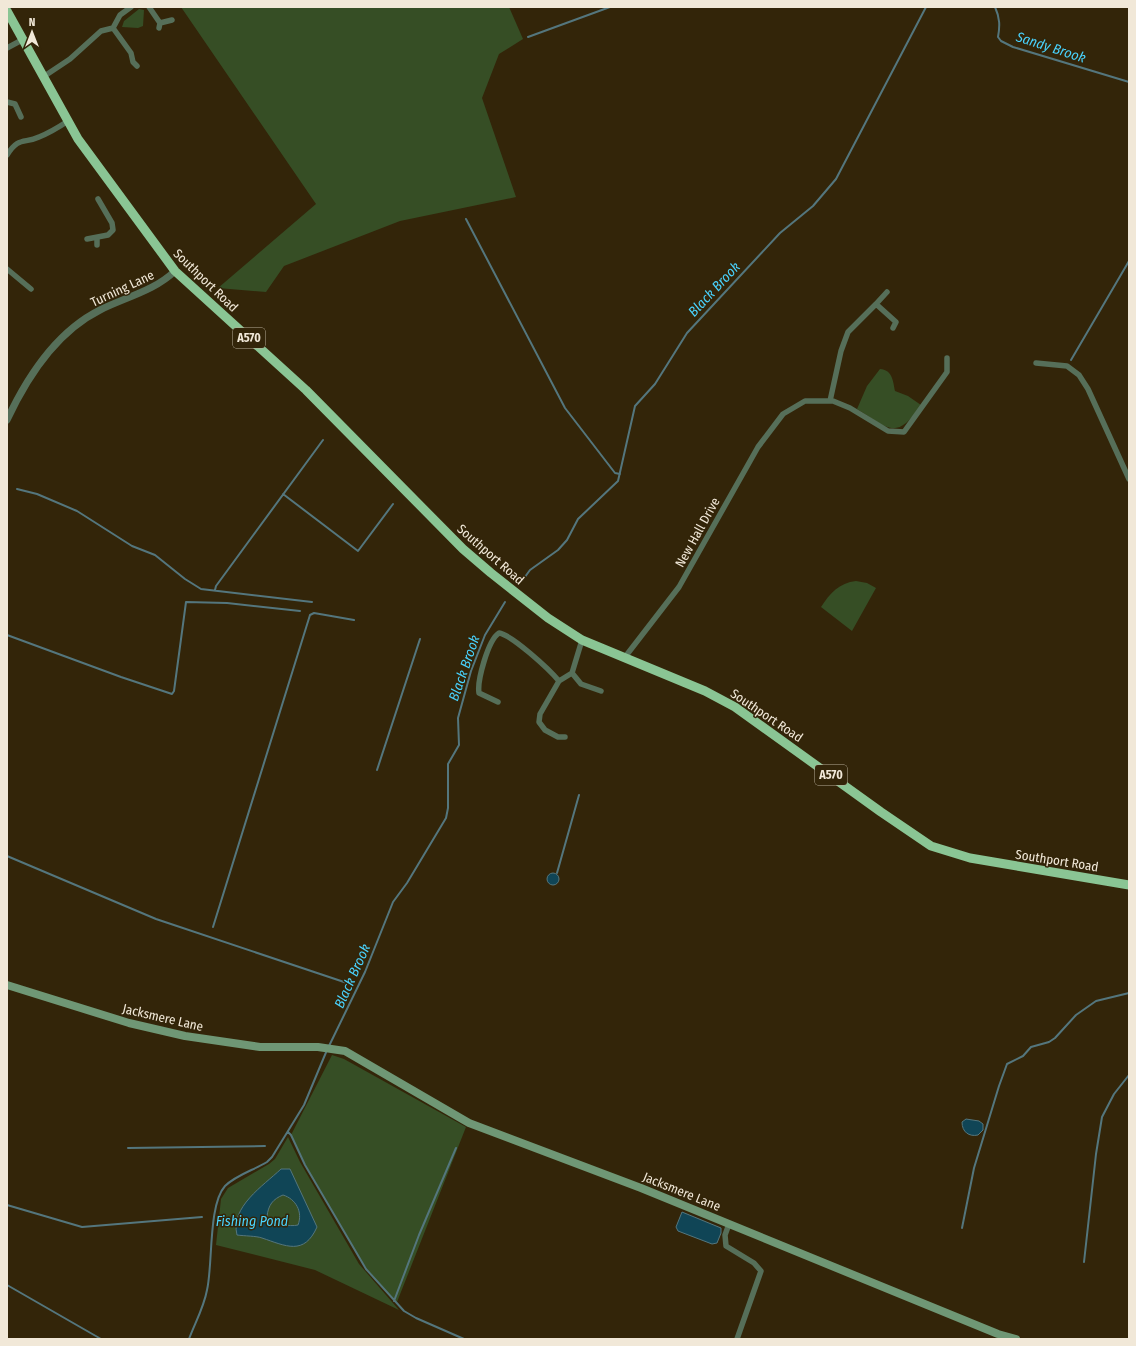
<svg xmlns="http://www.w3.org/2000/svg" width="1136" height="1346" font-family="'Fira Sans Condensed',sans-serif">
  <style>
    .green { fill: #364e25 }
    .water { fill: #104556; stroke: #54767d; fill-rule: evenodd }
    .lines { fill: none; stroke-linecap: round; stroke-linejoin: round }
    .stream { stroke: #54767d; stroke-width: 2 }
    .minor { stroke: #566f59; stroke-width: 5.5 }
    .tertiary { stroke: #566f59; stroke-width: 7 }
    .secondary { stroke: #6f9775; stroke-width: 8 }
    .trunk { stroke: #8ac594; stroke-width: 9 }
    .labels { text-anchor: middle; stroke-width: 3; stroke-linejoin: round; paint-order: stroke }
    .shield { fill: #332509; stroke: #b8ae9a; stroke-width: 1 }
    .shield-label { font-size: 12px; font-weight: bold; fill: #f1e8d8 }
    .street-label { font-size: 13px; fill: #f1e8d8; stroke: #332509 }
    .water-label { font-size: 14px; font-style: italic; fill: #49d3fe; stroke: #332509 }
  </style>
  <rect width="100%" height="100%" fill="#332509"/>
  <path class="green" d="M181,7H509L523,39L499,54L482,98L516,197L400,221L284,266L266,292L218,288L316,204Z
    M139,9L144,10L143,26L138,28L122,27L124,21Z
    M880,369C892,370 893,380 895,391L908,396L921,405C896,442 888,428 857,409L867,386Z
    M856,581L867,583L876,588L852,631L821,607C830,593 839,583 856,581Z
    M332,1055L344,1059L466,1127L397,1302C368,1276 352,1247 333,1213C318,1187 303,1162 291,1135Z
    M288,1137L300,1162L359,1264L399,1310L315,1270L216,1245L221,1199L228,1188L269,1164L275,1159Z"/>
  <path class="water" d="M547 879a6 6 0 1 1 12 0a6 6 0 1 1-12 0Z
    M966,1119L979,1121L983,1124V1130L978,1135C969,1137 962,1132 962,1122Z
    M281,1169H290L317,1227C304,1256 286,1246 262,1238C257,1236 244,1236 237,1235C230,1207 263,1186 281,1169ZM283,1195C296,1199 303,1212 298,1225C290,1227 273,1224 267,1217C268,1205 273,1199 283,1195Z
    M682,1212L721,1228V1233L717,1243L712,1244L678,1231L676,1227Z"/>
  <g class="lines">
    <path class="stream" d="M995,7C1000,18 1000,26 998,37L1001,41L1013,47L1129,82
      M528,37L610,7
      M466,219L565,408L615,473L620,474
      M1071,360L1129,261
      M17,489L37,494L77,511L132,546L155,555L185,579L201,589L312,602
      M283,494L358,551L393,504
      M522,581L530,570L558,550L567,540L578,519L618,481L635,406L655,384L687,333L780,233L813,206L836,179L926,7
      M215,590L216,586L323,440
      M7,635L121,677L172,694L174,691L186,602L227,603L300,611
      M377,770L420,639
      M7,856L156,919L350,984
      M557,873L579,795
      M213,927L310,615L314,613L354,620
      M329,1046L365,972L393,902L407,883L446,818L448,808V764L459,745L458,718L471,671L485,635L505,602
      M288,1132L291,1135L305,1165L366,1269L404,1311L416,1318L464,1339
      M128,1148L265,1146
      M7,1205L82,1227L202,1217
      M962,1228L974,1168L999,1086L1007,1064L1023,1056L1031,1047L1049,1042L1055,1038L1076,1015L1096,1001L1129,993
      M1084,1262L1096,1154L1102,1117L1114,1094L1129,1075
      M7,1285L101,1339
      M394,1301L419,1235L456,1148
      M189,1339C195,1323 204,1307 207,1290C213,1265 208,1205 225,1186C236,1175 254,1170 267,1162L272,1157L304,1105L327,1050"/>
    <path class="minor" d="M149,7L160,23
      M113,28L131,53L133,62L137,66
      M159,28L160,23L172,20
      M7,48L22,40
      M43,77L70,59L101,31L113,28L120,15L131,7
      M7,102L15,104L21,117
      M7,155C19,136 24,144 39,137C49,133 59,127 68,121
      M87,239L108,235L113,230L112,223L98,199
      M97,245V238
      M7,269L31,289
      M876,304L887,292
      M1036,363L1067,366L1079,375L1088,389L1129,479
      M833,401H830L841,351L848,332L876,304L896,322L893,328
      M625,657L679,587L758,447L783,414L805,401H833L850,408L888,431L904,432L947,372V358
      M572,673L581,684L601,691
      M498,702L479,693C477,681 488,640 499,633C512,635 549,669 559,681
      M565,737H558L545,730L539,722L540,714L559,681L572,673L582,640
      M729,1224L725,1235L726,1246L754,1263L761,1271L737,1339"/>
    <path class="tertiary" d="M7,420C27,377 56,332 100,310C126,297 154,291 175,271"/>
    <path class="secondary" d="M7,985L129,1023L185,1036L260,1047H318L345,1051L469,1123L641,1188L998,1334L1016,1339"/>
    <path class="trunk" d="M7,11L78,139L175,271L306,390L463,549L491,573L548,618L582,640L705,691L735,707L881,812L931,846L970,858L1129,885"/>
  </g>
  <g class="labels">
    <g class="shield">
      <rect x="233" y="328" width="32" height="20" rx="3"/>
      <rect x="815" y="765" width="32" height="20" rx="3"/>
    </g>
    <g class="shield-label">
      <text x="249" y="342">A570</text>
      <text x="831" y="779">A570</text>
    </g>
    <g class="street-label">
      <text transform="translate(206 280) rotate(44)" y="5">Southport Road</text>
      <text transform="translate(122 288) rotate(-25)" y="5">Turning Lane</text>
      <text transform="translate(697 532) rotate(-61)" y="5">New Hall Drive</text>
      <text transform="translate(491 554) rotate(41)" y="5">Southport Road</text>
      <text transform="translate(767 715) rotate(34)" y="5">Southport Road</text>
      <text transform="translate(1057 860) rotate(9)" y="5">Southport Road</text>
      <text transform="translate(163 1017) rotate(13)" y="5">Jacksmere Lane</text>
      <text transform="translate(682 1191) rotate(22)" y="5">Jacksmere Lane</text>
    </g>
    <g class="water-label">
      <text transform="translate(1051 47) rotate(18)" y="5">Sandy Brook</text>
      <text transform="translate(714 289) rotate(-47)" y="5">Black Brook</text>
      <text transform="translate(464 668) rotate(-71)" y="5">Black Brook</text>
      <text transform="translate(352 976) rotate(-66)" y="5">Black Brook</text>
      <text x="252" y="1226">Fishing Pond</text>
    </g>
  </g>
  <rect width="1136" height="1346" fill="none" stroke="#f1e8d8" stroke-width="16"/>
  <g transform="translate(32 32)" stroke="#332509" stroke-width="3" paint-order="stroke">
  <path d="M0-3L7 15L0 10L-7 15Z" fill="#f1e8d8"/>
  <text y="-6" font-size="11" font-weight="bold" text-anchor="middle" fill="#f1e8d8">N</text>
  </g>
</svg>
